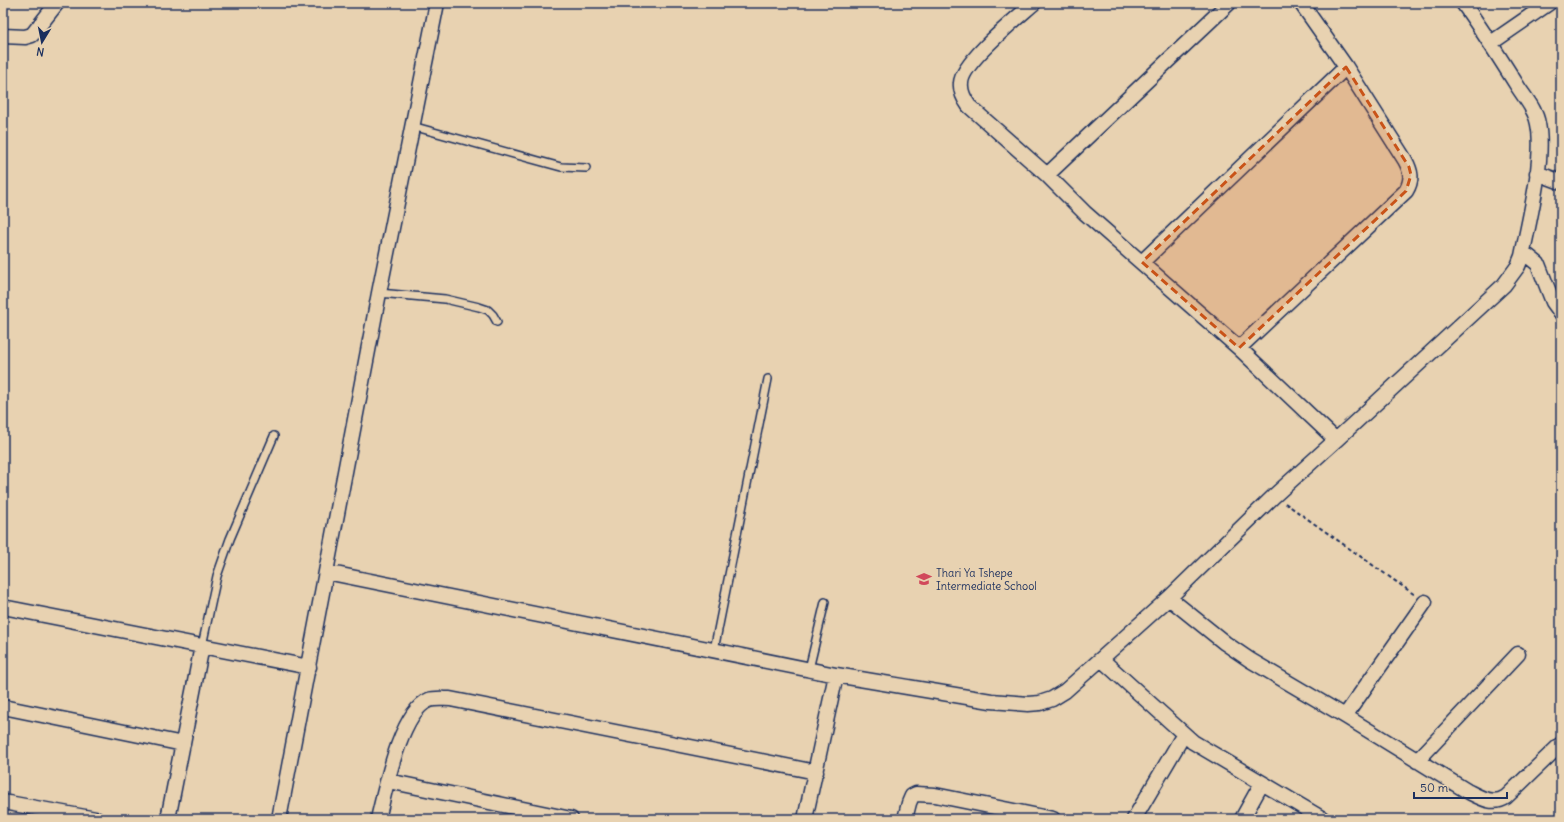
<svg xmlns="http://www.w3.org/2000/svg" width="1564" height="822" font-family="Delius,sans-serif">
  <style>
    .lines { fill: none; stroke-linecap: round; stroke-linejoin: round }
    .lane-casing { stroke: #1b2f5e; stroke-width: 10 }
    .street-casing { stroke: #1b2f5e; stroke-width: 17 }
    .path { stroke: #1b2f5e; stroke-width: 2; stroke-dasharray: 4 3; stroke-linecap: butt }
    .lane { stroke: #e8d2b1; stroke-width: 7 }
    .street { stroke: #e8d2b1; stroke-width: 14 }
    .marked { fill: #c95318; fill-opacity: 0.2; stroke: #c95318; stroke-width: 3; stroke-dasharray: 8 5; stroke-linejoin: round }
    .labels { text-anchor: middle; stroke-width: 3; stroke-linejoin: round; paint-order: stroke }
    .poi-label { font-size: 11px; fill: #1b2f5e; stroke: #e8d2b1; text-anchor: start }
  </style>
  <rect width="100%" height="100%" fill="#e8d2b1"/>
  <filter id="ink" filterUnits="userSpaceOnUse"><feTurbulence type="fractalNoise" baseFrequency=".025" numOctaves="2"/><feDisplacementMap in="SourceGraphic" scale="8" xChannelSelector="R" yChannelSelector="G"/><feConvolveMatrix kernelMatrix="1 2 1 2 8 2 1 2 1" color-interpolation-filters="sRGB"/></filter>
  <g filter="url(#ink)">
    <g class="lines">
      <g class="lane-casing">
        <path id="lane" d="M412,126L561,167L586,168
          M379,293L445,299L479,307L488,310L493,315L497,322
          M202,646L217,576L230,539L274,436
          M714,650L768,379
          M809,669L825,602"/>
      </g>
      <g class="street-casing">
        <path id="street" d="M1034,3C1017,18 962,62 961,83C960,92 964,99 969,106L1047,175L1085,213L1239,348L1336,440L1504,285L1518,266L1522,256C1529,221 1545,158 1538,124C1536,110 1525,98 1518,87C1500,58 1482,30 1463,3
          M3,36L25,37L32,35L57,3
          M1491,43L1549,3
          M1537,173L1561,182
          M1047,175L1229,3
          M1523,252L1538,264L1553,302L1561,313
          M1142,262L1346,67
          M1239,348L1406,191C1413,179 1411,171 1405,160L1346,67L1301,3
          M326,572L836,675L991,701L1028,704L1040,703L1052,699L1065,691L1101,659L1169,598L1274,496L1336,440
          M1169,598L1225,643L1250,660L1345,716L1467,791C1479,797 1493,806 1506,797L1561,744
          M3,607L309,667
          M1101,659L1193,742L1323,819
          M3,707L183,744
          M1345,716L1425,602
          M1417,761L1518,654
          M388,781L571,819
          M3,802L96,819
          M168,819L202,646
          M279,819L379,293L437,3
          M378,819C385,791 400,712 429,700C435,698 443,699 450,699L816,772
          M805,819L836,675
          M905,819L909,803L912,796L916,794L935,795L1053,819
          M1134,819L1184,734
          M1242,819L1262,783"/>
      </g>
      <path class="path" d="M1285,503L1415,595"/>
      <use href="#lane" class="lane"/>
      <use href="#street" class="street"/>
    </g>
  </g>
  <path class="marked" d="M1346,67L1409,167L1411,175L1406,191L1239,348L1142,262Z"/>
  <defs>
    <g id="school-bare" transform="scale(1.2)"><path d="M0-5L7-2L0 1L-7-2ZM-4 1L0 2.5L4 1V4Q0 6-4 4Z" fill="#d1495b" stroke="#e8d2b1" stroke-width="2.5" paint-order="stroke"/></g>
  </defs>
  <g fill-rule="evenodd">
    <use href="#school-bare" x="924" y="579"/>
  </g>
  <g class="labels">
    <g class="poi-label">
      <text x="936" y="577">Thari Ya Tshepe<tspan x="936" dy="13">Intermediate School</tspan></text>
    </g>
  </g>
  <rect width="1564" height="822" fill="none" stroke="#e8d2b1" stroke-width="16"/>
  <rect x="8" y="8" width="1548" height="806" fill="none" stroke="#1b2f5e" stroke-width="1.5" filter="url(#ink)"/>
  <g transform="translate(42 42) rotate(190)" stroke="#e8d2b1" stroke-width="3" paint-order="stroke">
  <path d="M0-3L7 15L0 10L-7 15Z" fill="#1b2f5e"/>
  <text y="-6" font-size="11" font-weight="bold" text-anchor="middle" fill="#1b2f5e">N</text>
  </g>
  <path d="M1414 792v6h93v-6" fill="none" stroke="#1b2f5e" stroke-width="2"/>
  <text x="1420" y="792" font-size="12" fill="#1b2f5e" stroke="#e8d2b1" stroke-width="3" paint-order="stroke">50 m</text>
</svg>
